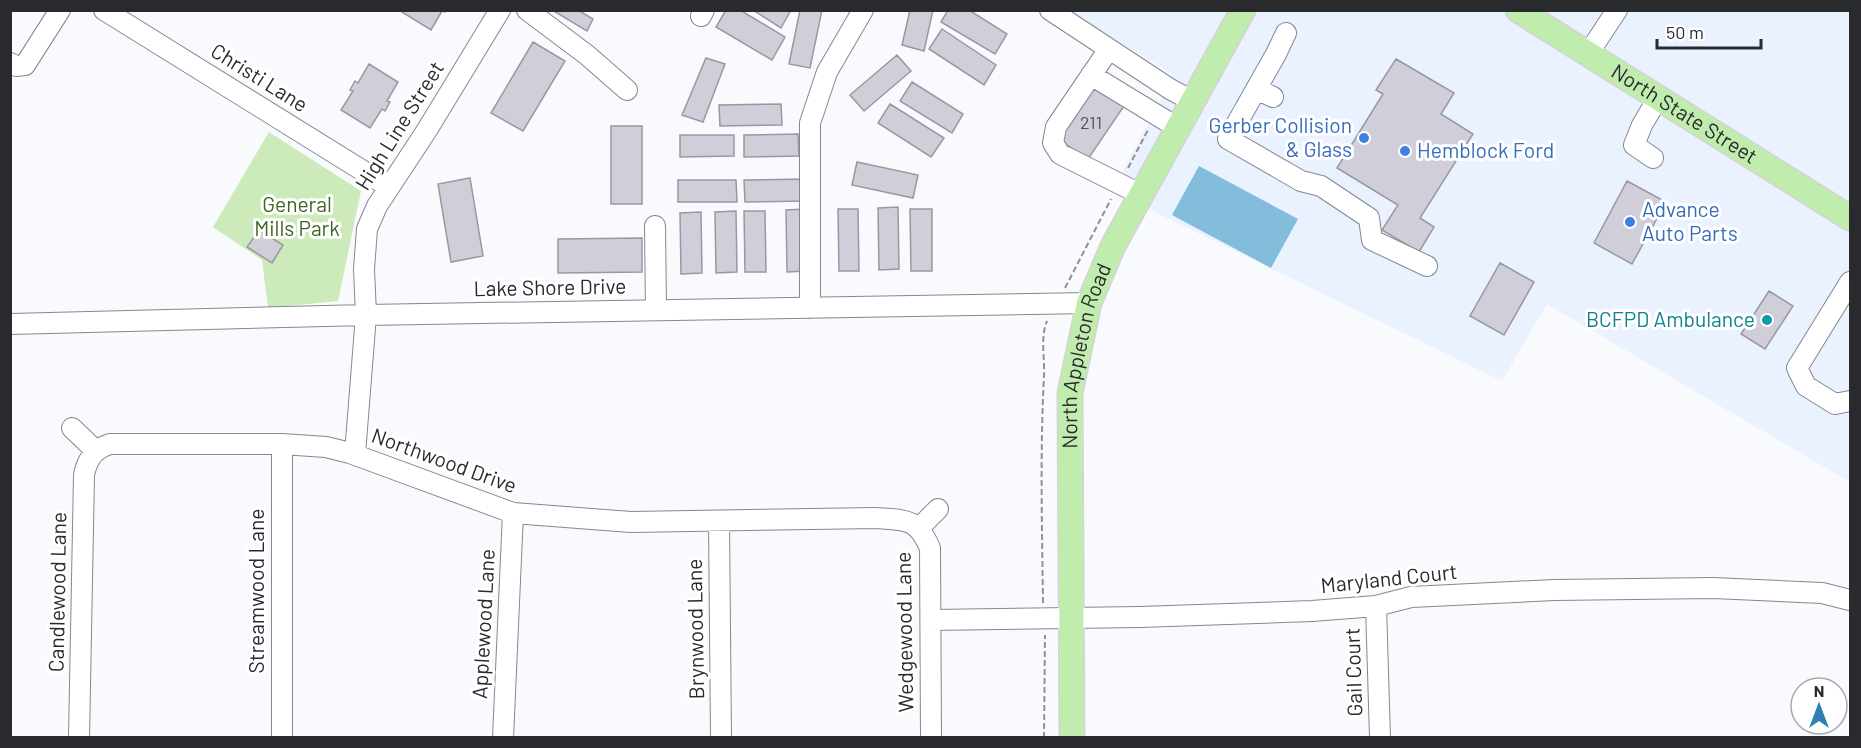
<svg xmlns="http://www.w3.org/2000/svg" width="1861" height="748" font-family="Barlow,sans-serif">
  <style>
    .built { fill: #eaf1ff }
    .green { fill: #cdeaba }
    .water { fill: #84bcdc }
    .building { fill: #cfced9; stroke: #9998a2; stroke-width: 1.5 }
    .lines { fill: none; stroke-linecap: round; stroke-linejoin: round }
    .minor-casing { stroke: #838891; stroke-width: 22 }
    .major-casing { stroke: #d4d4d5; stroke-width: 27 }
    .path { stroke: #909296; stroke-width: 2; stroke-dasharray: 6 3; stroke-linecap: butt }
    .minor { stroke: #fff; stroke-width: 20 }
    .major { stroke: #c0ecad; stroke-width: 24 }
    .shop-dot { fill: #3f7fe0; stroke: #fff; stroke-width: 2 }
    .culture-dot { fill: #0f9aa8; stroke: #fff; stroke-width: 2 }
    .labels { text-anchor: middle; stroke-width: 6; stroke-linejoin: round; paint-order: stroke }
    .number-label { font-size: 18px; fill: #525359 }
    .street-label { font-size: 21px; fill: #282a2e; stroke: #fff }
    .shop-label { font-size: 21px; fill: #366cbe; stroke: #fff; text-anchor: start }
    .park-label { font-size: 21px; fill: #406421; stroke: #fff }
    .culture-label { font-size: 21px; fill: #0d838f; stroke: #fff; text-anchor: end }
  </style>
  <rect width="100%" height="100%" fill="#f8fafe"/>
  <path class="built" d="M1069,11H1850V482L1547,304L1502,381L1112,191L1174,75Z"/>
  <path class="green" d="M269,132L361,191L338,301L268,308L262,260L213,227Z"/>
  <path class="water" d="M1199,166L1298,219L1271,268L1172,215Z"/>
  <path class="building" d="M402,10H447L445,12L442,11L431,30L402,12Z
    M552,10H578L593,19L587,31Z
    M726,10H740L785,37L772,60L716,27Z
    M753,10H791L781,28Z
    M800,10H822L810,68L789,64Z
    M910,10H933L924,51L902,45Z
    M948,10H969L1007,34L995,54L941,22Z
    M942,29L996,65L984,85L929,49Z
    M533,42L565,61L523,131L491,113Z
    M897,55L911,71L864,111L850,95Z
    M706,58L725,64L703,122L682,115Z
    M1396,59L1454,93L1441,114L1473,134L1420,218L1434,227L1419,252L1382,230L1398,205L1337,168L1383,94L1376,90Z
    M369,64L398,82L387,101L390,102L385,111L382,109L370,128L341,110L353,91L350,90L355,81L358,83Z
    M912,82L963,114L952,133L900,101Z
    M1094,86L1124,106L1088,159L1058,139Z
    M781,104L782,125L720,126L719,105Z
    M890,104L944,138L931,157L878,123Z
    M611,126H642V204H611Z
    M798,134L799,156L744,157V135Z
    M680,135H734V156L680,157Z
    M857,162L918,175L913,198L852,185Z
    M470,178L483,256L451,262L438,184Z
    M806,179L807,201L745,202L744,180Z
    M678,180H736L737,202H678Z
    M1627,181L1666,202L1632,264L1594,243Z
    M898,207L899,269L879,270L878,208Z
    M806,209V271L787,272L786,210Z
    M838,209H858L859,271H839Z
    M910,209H932V271H911Z
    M736,211L737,272L716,273L715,212Z
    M744,211H765L766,272H745Z
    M701,212L702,273L681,274L680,213Z
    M259,230L283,245L272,263L247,247Z
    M642,238V272L558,273V239Z
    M1500,263L1534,282L1504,335L1470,316Z
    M1769,291L1793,306L1765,349L1741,334Z"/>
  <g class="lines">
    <g class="minor-casing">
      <path id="minor" d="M104,10L389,187
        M527,10L587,55L627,90
        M1050,10L1170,89L1192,101
        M701,16L704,10
        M1286,33L1276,54L1228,139L1301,181L1321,186L1369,218L1372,240L1427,266
        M1109,49L1056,127L1053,143L1060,154L1140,194
        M1588,54L1617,10
        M10,63L16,66L25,65L60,10
        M1091,75L1178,128
        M1256,89L1273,97
        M1653,158L1634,145L1642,125L1658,98
        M655,226L656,310
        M1850,282L1797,368L1806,386L1835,404L1850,401
        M810,308V123L827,72L863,10
        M10,324L366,315L1089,303
        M72,428L96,451
        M282,444V738
        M355,454L366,315L364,269L367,229L377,206L427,130L500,10
        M719,521L721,738
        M919,528L938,509
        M1376,606L1380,738
        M931,620L1140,617L1312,611L1376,606L1411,597L1554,590L1713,588L1822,593L1850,600
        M79,738L84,475C87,459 94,449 110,444H282L326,447L350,453L513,513L631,522L876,518C906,520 917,518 930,548L931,738
        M503,738L513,513"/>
    </g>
    <g class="major-casing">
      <g id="major">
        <path id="s1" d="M1518,10L1850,218"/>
        <path id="s2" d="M1072,738L1070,393L1089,303L1113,246L1243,10"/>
      </g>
    </g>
    <path class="path" d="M1128,168L1149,128
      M1065,288L1111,199
      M1043,603C1042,527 1040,452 1044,376C1045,359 1040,337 1047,321
      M1044,738L1045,635"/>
    <use href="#minor" class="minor"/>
    <use href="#major" class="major"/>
  </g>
  <g class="shop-dot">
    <circle cx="1364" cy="138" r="6"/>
    <circle cx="1405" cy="151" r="6"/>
    <circle cx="1630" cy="222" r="6"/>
  </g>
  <circle class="culture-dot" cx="1767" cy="320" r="6"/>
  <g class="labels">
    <g class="number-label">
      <text x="1091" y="129">211</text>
    </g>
    <g class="street-label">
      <text transform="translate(259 78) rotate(32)" y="7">Christi Lane</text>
      <text dy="7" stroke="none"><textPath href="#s1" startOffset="196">North State Street</textPath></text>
      <text transform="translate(400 126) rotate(-58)" y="7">High Line Street</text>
      <text transform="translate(550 288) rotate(-1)" y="7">Lake Shore Drive</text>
      <text dy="7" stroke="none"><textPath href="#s2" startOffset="384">North Appleton Road</textPath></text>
      <text transform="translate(444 461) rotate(20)" y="7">Northwood Drive</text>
      <text transform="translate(1389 579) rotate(-6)" y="7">Maryland Court</text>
      <text transform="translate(257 591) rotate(-90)" y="7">Streamwood Lane</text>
      <text transform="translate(58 592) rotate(-89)" y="7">Candlewood Lane</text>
      <text transform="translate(484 624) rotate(-87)" y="7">Applewood Lane</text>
      <text transform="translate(696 629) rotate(-91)" y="7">Brynwood Lane</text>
      <text transform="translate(905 632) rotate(-91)" y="7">Wedgewood Lane</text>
      <text transform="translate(1354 672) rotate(-92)" y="7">Gail Court</text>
    </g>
    <g class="shop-label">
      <text x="1352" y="133" text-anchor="end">Gerber Collision<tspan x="1352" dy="24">&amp; Glass</tspan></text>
      <text x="1417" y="158">Hemblock Ford</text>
      <text x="1642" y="217">Advance<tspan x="1642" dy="24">Auto Parts</tspan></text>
    </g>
    <g class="park-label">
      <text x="297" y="212">General<tspan x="297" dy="24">Mills Park</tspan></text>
    </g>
    <g class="culture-label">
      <text x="1755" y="327">BCFPD Ambulance</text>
    </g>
  </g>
  <rect width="1861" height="748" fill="none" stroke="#282a2e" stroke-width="24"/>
  <g transform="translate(1819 706)"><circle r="28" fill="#ffffff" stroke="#a9aaab" stroke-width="1.5"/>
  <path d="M0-4.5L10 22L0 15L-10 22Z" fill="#2f81b2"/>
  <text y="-9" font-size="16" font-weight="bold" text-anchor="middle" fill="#282a2e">N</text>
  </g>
  <path d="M1657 39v9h104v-9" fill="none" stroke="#282a2e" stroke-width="3"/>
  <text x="1666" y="39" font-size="18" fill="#282a2e" stroke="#ffffff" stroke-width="4.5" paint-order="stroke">50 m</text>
</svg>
